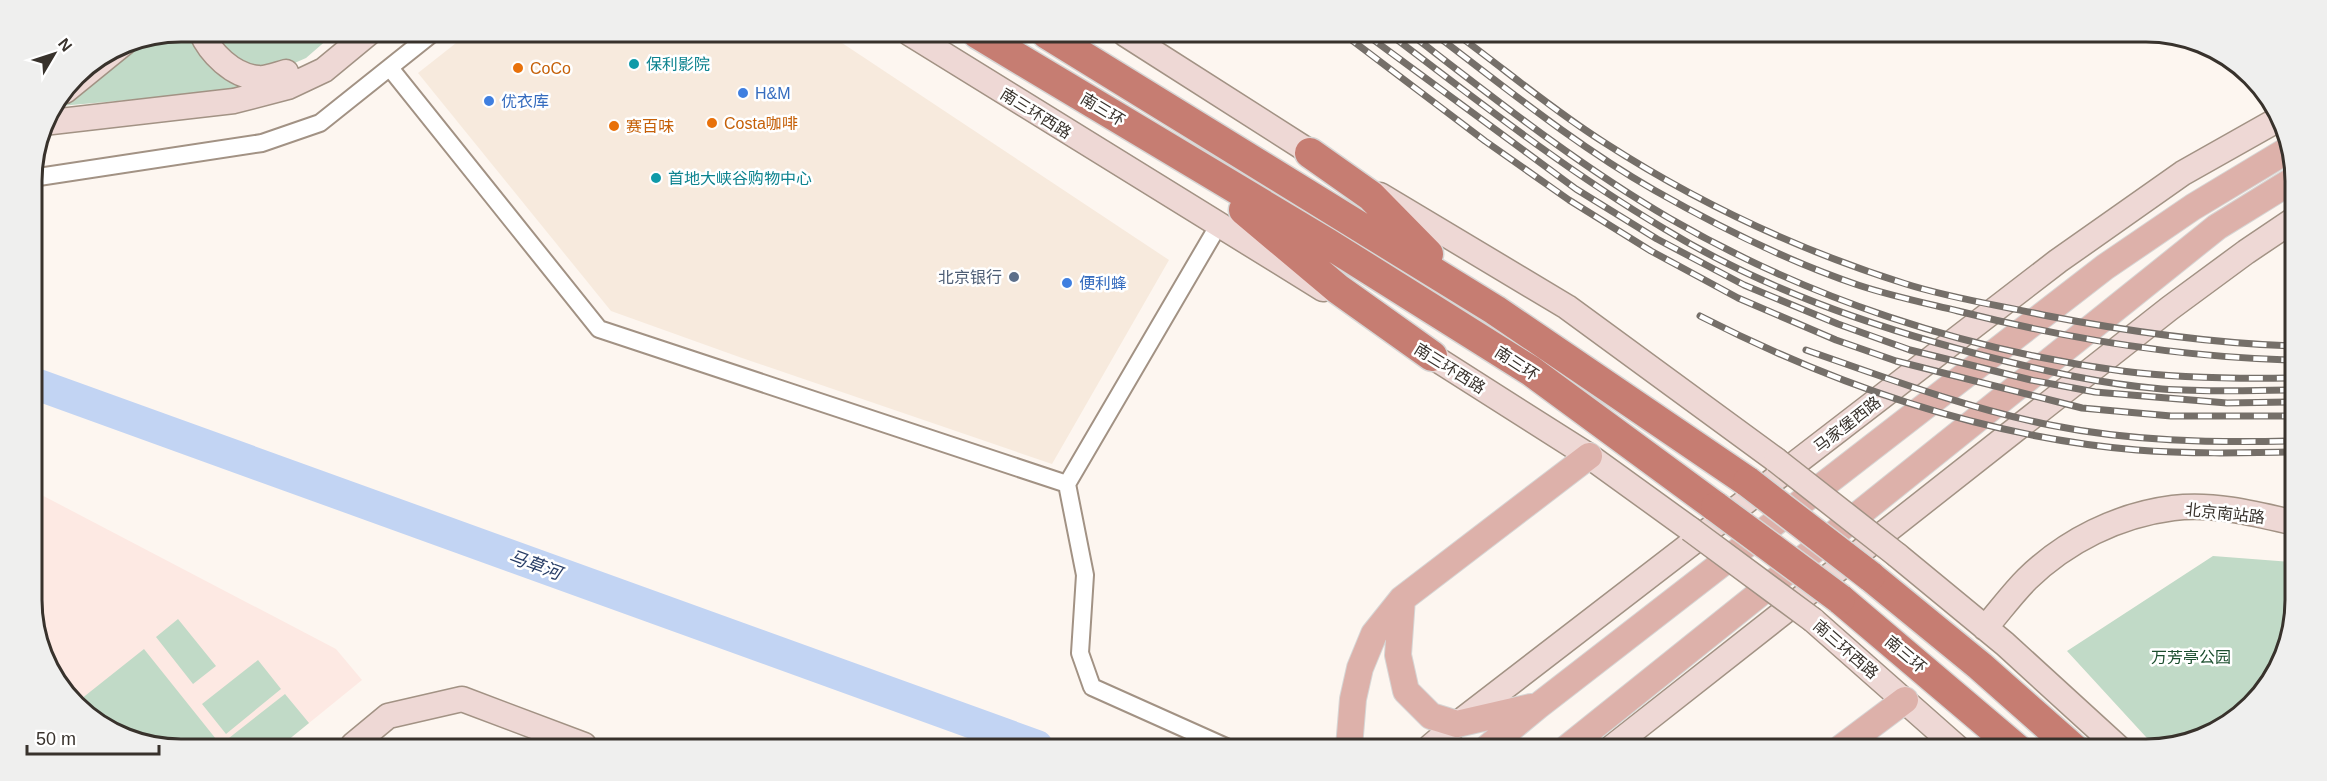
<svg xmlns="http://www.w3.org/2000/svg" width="2327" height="781" font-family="Helvetica,'Noto Sans SC',sans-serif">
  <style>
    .built { fill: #f7eadd }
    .education { fill: #fde9e3 }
    .green { fill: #c1dac7 }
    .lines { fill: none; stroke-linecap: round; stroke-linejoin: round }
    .river { stroke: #c2d4f3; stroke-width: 32 }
    .street-casing { stroke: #a29284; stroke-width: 20 }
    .secondary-casing { stroke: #a29284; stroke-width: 27 }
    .primary-casing { stroke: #d7d6d5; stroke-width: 28 }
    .highway-casing { stroke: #d7d6d5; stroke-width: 33 }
    .street { stroke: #fff; stroke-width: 16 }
    .secondary { stroke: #eed8d5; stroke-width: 24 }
    .primary { stroke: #ddb1aa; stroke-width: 26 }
    .highway { stroke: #c67d72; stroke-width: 30 }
    .rail-casing { stroke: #756f69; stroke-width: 7 }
    .rail { stroke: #fff; stroke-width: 4.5; stroke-dasharray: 14; stroke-linecap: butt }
    .secondary-bridge-casing { stroke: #a29284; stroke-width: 27; stroke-linecap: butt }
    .highway-bridge-casing { stroke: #d7d6d5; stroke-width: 33; stroke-linecap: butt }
    .secondary-bridge { stroke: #eed8d5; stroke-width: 24 }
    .highway-bridge { stroke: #c67d72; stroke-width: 30 }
    .culture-dot { fill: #0f9aa8; stroke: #fff; stroke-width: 2 }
    .food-dot { fill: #e8710a; stroke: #fff; stroke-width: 2 }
    .shop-dot { fill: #3f7fe0; stroke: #fff; stroke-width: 2 }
    .service-dot { fill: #5c6f8a; stroke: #fff; stroke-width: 2 }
    .labels { text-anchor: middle; stroke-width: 5; stroke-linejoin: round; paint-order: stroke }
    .culture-label { font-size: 16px; fill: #0d838f; stroke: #fff; text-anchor: start }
    .food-label { font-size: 16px; fill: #c56008; stroke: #fff; text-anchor: start }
    .shop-label { font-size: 16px; fill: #366cbe; stroke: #fff; text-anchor: start }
    .street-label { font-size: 16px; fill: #38322c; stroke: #fff }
    .service-label { font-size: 16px; fill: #4e5e75; stroke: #fff; text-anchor: end }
    .park-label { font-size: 16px; fill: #1b4e2e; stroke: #fff }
    .water-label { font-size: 18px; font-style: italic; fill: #263c66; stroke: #fff }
    .rim { fill: none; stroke: #38322c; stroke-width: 3 }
  </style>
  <rect width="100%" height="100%" fill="#fdf6f0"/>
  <path class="built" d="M470,32L827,33L1169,260L1052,464L742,358L611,311L418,73Z"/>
  <path class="education" d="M34,491L336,649L362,680L282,745L142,744L69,699L34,629Z"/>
  <path class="green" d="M181,32H191L212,64L243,90L60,106L135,41Z
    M207,32H336L306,58L281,69L242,70Z
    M2213,556L2291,562L2290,639L2270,683L2237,718L2157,749L2067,651Z
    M178,619L216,666L193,684L156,637Z
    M144,649L220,744H142L76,703Z
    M258,660L281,689L226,734L202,704Z
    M285,694L309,723L282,745H234L229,738Z"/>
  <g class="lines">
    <path class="river" d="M33,383L1037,746"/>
    <g class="street-casing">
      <path id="street" d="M390,68L599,329L1067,484L1218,226
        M32,178L262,143L320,123L434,32
        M1067,484L1085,575L1080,653L1092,687L1226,747"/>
    </g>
    <g class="secondary-casing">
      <path id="secondary" d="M201,32C210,53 233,76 258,78C266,79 278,74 286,72
        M909,33L1323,289
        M1125,34L1324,161
        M65,91L124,43
        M43,123L234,101L288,87L324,70L370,32
        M1380,195L1567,307L1776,460
        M1416,346L1589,456L1690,529
        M1897,555L2005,644L2120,749
        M1813,620L1959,749
        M1985,628C1999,612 2012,594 2027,579C2066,541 2118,515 2173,508C2212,503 2253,513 2291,522
        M353,745L388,716L462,699L584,745
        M1430,747L1457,724L2058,261L2183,173L2277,120
        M1611,748L2170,308L2246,252L2292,221"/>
    </g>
    <g class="primary-casing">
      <path id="primary" d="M1402,599L1398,655L1406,691L1431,716L1457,724L1531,707
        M1349,747L1353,699L1360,668L1374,634L1402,599L1589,456
        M1487,748L1538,706L2105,267L2193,207L2291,148
        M1567,748L2217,227L2293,180
        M1841,748L1905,700"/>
    </g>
    <g class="highway-casing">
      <path id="highway" d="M978,34L1327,243L1531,371L1716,507
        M1047,34L1495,310L1748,482
        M1310,153L1371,196L1428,254
        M1244,210L1338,289L1432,356
        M1870,576L1980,666L2074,749
        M1840,599L2017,749"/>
    </g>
    <use href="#street" class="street"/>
    <use href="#secondary" class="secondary"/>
    <use href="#primary" class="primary"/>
    <use href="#highway" class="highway"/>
    <g class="rail-casing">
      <path id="rail" d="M1345,35L1485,141L1569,200L1651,251L1738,298L1836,340L1896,361L2082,408L2171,416H2291
        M1367,35L1576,189L1657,239L1744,285L1838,324L1910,350L2031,380L2095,392L2227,403L2291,402
        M1391,35C1479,102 1567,171 1663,228C1761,288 1870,326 1981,355C2040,370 2101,384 2162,389C2205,392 2248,391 2292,390
        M1412,35C1495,99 1578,165 1669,218C1807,298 1964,350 2122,371C2178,378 2235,379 2292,378
        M1436,35C1507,89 1577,146 1654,190C1719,227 1787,261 1858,285C1891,296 1925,303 1958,311C2068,339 2178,357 2292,360
        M1458,35C1507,71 1554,111 1605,143C1698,203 1801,251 1906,284C1950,298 1997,305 2043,315C2125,331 2208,343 2292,346
        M1700,316C1835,385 1985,437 2137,450C2188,454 2240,453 2291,452
        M1806,350C1886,378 1966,408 2050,425C2129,441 2211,443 2291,441"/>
    </g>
    <use href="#rail" class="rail"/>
    <g class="secondary-bridge-casing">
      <path id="secondary-bridge" d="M1776,460L1897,555
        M1690,529L1813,620"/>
    </g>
    <g class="highway-bridge-casing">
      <path id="highway-bridge" d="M1748,482L1870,576
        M1716,507L1840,599"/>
    </g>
    <use href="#secondary-bridge" class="secondary-bridge"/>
    <use href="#highway-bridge" class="highway-bridge"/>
  </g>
  <g class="culture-dot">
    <circle cx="634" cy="64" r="6"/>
    <circle cx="656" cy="178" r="6"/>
  </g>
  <g class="food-dot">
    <circle cx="518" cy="68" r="6"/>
    <circle cx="712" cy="123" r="6"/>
    <circle cx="614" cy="126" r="6"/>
  </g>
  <g class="shop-dot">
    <circle cx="743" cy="93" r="6"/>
    <circle cx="489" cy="101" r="6"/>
    <circle cx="1067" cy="283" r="6"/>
  </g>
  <circle class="service-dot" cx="1014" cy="277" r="6"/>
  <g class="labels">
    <g class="culture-label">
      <text x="646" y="70">保利影院</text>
      <text x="668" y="184">首地大峡谷购物中心</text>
    </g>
    <g class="food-label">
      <text x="530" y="74">CoCo</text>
      <text x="724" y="129">Costa咖啡</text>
      <text x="626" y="132">赛百味</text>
    </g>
    <g class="shop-label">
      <text x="755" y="99">H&amp;M</text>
      <text x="501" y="107">优衣库</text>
      <text x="1079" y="289">便利蜂</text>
    </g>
    <g class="street-label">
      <text transform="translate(1103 109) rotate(31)" y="6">南三环</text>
      <text transform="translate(1036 113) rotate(32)" y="6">南三环西路</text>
      <text transform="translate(1517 363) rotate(33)" y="6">南三环</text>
      <text transform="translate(1450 368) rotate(32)" y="6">南三环西路</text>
      <text transform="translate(1847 424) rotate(-38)" y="6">马家堡西路</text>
      <text transform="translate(2225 513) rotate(6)" y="6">北京南站路</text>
      <text transform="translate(1846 649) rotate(41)" y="6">南三环西路</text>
      <text transform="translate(1906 654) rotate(40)" y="6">南三环</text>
    </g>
    <g class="service-label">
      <text x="1002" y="283">北京银行</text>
    </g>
    <g class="park-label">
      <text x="2191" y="663">万芳亭公园</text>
    </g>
    <g class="water-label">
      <text transform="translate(535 565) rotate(20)" y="6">马草河</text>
    </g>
  </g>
  <path d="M0 0H2327V781H0ZM181 42H2146A139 139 0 0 1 2285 181V600A139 139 0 0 1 2146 739H181A139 139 0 0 1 42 600V181A139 139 0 0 1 181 42Z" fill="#efefee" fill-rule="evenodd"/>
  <path class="rim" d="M181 42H2146A139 139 0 0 1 2285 181V600A139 139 0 0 1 2146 739H181A139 139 0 0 1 42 600V181A139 139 0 0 1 181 42Z"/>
  <g transform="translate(54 54) rotate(51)" stroke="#ffffff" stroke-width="4.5" paint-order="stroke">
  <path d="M0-4.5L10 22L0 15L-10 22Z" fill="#38322c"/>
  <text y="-9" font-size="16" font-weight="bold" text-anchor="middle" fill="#38322c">N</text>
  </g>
  <path d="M27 745v9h132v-9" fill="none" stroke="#38322c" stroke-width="3"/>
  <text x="36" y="745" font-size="18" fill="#38322c" stroke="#ffffff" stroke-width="4.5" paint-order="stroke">50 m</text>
</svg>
